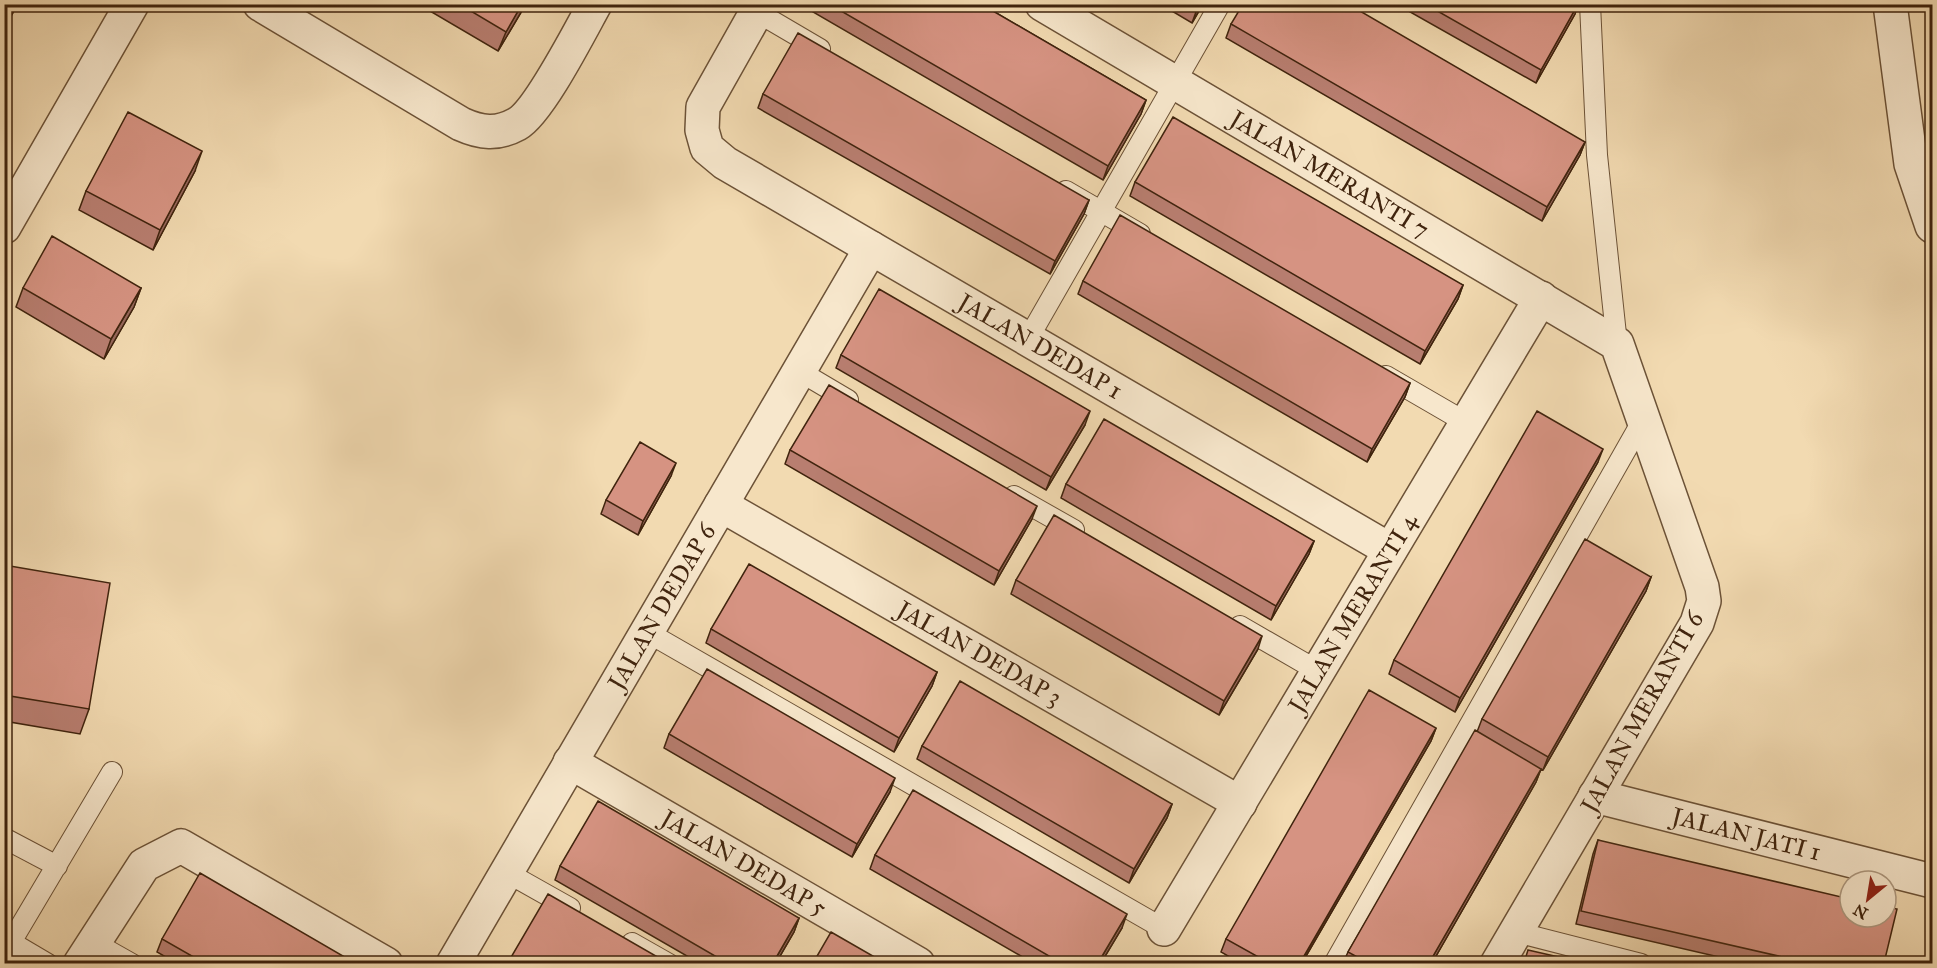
<svg xmlns="http://www.w3.org/2000/svg" width="1937" height="968" font-family="'IM FELL Great Primer',serif">
  <style>
    .lines { fill: none; stroke-linecap: round; stroke-linejoin: round }
    .service-casing { stroke: #6c5237; stroke-width: 22 }
    .minor-casing { stroke: #6c5237; stroke-width: 36 }
    .service { stroke: #f7e7cc; stroke-width: 20 }
    .minor { stroke: #f7e7cc; stroke-width: 33 }
    .wall { fill: #b87e70; stroke: #40240e; stroke-width: 1.5 }
    .shaded-wall { fill: #96675b; stroke: #40240e; stroke-width: 1.5 }
    .building { fill: #d69382; stroke: #40240e; stroke-width: 1.5 }
    .labels { text-anchor: middle; stroke-width: 4.5; stroke-linejoin: round; paint-order: stroke }
    .street-label { font-size: 24px; fill: #40240e; stroke: #f7e7cc }
  </style>
  <rect width="100%" height="100%" fill="#f2dab1"/>
  <filter id="stains"><feTurbulence type="fractalNoise" baseFrequency=".00333" numOctaves="4"/><feColorMatrix values="0 0 0 0 .2 0 0 0 0 .09 0 0 0 0 .02 0 0 0 .5 -.17"/></filter>
  <radialGradient id="worn" r=".72"><stop offset=".6" stop-color="#630" stop-opacity="0"/><stop offset="1" stop-color="#630" stop-opacity=".3"/></radialGradient>
  <g class="lines">
    <g class="service-casing">
      <path id="service" d="M1590,4L1597,155L1617,344
        M757,12L820,49
        M1066,191L1140,234
        M1028,339L1220,4
        M799,371L848,400
        M1386,376L1467,423
        M1014,496L1074,530
        M1240,626L1318,671
        M647,632L1164,929
        M4,838L57,866
        M506,872L570,908
        M1516,932L1641,964
        M4,938L48,964
        M93,942L132,964
        M632,943L669,964
        M4,954L112,772
        M1334,964L1644,418"/>
    </g>
    <g class="minor-casing">
      <g id="minor">
        <path d="M260,4L461,124C481,133 497,135 517,124C539,112 581,29 595,4"/>
        <path id="s1" d="M761,4L703,107L702,130L707,148L725,163L1390,550"/>
        <path id="s2" d="M1042,4L1617,344L1702,587L1704,601L1697,623L1497,964"/>
        <path d="M1890,4L1911,164L1932,226"/>
        <path d="M4,227L132,4"/>
        <path id="s3" d="M721,505L1240,803"/>
        <path id="s4" d="M570,762L918,964"/>
        <path id="s5" d="M1595,796L1932,881"/>
        <path id="s6" d="M1164,929L1541,298"/>
        <path d="M80,964L144,865L181,846L386,964"/>
        <path id="s7" d="M453,964L871,248"/>
      </g>
    </g>
    <use href="#service" class="service"/>
    <use href="#minor" class="minor"/>
  </g>
  <path class="wall" d="M4,4H18L4,28Z
    M418,4H526L498,51Z
    M816,4H981L1146,100L1141,114L1103,180L813,12Z
    M1160,4H1203L1192,23Z
    M1396,4H1578L1575,14L1536,83Z
    M1231,24L1585,142L1580,155L1542,221L1226,38Z
    M763,94L1089,200L1084,214L1050,274L758,108Z
    M195,171L153,250L79,210L86,191Z
    M1135,182L1463,285L1458,299L1420,364L1130,196Z
    M1083,281L1410,383L1405,397L1367,462L1078,294Z
    M23,288H141L134,307L104,359L16,307Z
    M841,355L1085,425L1046,490L836,368Z
    M790,450L1032,519L994,585L785,464Z
    M1598,462L1455,712L1389,674L1394,660Z
    M671,476L638,535L601,514L606,500Z
    M1066,484L1314,541L1309,554L1271,620L1061,498Z
    M4,565L89,709L80,734L4,721Z
    M1651,577L1646,591L1543,770L1541,769L1536,782L1432,963H1343L1348,952L1477,732L1482,719Z
    M1016,580L1258,649L1219,715L1011,594Z
    M711,629L937,672L932,686L894,752L706,643Z
    M1436,728L1431,741L1302,963H1240L1221,952L1226,939Z
    M669,734L890,792L852,857L664,748Z
    M922,746L1172,804L1167,818L1129,883L917,759Z
    M1598,840L1884,963H1745L1576,924L1593,854Z
    M875,855L1122,928L1101,963H1033L870,869Z
    M560,866L799,918L794,932L776,963H699L555,880Z
    M162,939L355,963H176L157,952Z
    M510,959L668,963H508Z"/>
  <path class="shaded-wall" d="M14,4H18L4,28L10,11Z
    M522,4H526L498,51L506,32Z
    M1200,4H1203L1192,23L1197,9Z
    M1578,4L1575,14L1536,83L1541,70Z
    M1146,100L1141,114L1103,180L1108,166Z
    M1585,142L1580,155L1542,221L1547,207Z
    M202,151L195,171L153,250L160,230Z
    M1089,200L1084,214L1050,274L1055,261Z
    M1463,285L1458,299L1420,364L1425,351Z
    M141,288L134,307L104,359L111,339Z
    M1410,383L1405,397L1367,462L1372,449Z
    M1090,411L1085,425L1046,490L1051,477Z
    M1603,449L1598,462L1455,712L1460,698Z
    M676,463L671,476L638,535L643,521Z
    M1037,506L1032,519L994,585L999,571Z
    M1314,541L1309,554L1271,620L1276,606Z
    M1651,577L1646,591L1543,770L1548,757Z
    M1262,636L1258,649L1219,715L1224,701Z
    M937,672L932,686L894,752L899,738Z
    M1436,728L1431,741L1302,963H1300Z
    M1541,769L1536,782L1432,963H1429Z
    M895,778L890,792L852,857L857,844Z
    M1172,804L1167,818L1129,883L1134,869Z
    M1127,914L1122,928L1101,963H1098Z
    M799,918L794,932L776,963H773Z"/>
  <path class="building" d="M4,4H14L10,11L4,8Z
    M459,4H522L506,32Z
    M829,4H981L1146,100L1108,166Z
    M1189,4H1200L1197,9Z
    M1243,4H1348L1585,142L1547,207L1231,24Z
    M1425,4H1578L1541,70Z
    M798,33L1089,200L1055,261L763,94Z
    M128,112L202,151L160,230L86,191Z
    M1173,117L1463,285L1425,351L1135,182Z
    M1120,215L1410,383L1372,449L1083,281Z
    M52,236L141,288L111,339L23,288Z
    M879,289L1090,411L1051,477L841,355Z
    M829,385L1037,506L999,571L790,450Z
    M1537,411L1603,449L1460,698L1394,660Z
    M1104,419L1314,541L1276,606L1066,484Z
    M640,442L676,463L643,521L606,500Z
    M1054,515L1262,636L1224,701L1016,580Z
    M1585,539L1651,577L1548,757L1482,719Z
    M749,564L937,672L899,738L711,629Z
    M4,565L110,583L89,709L4,695Z
    M707,669L895,778L857,844L669,734Z
    M960,681L1172,804L1134,869L922,746Z
    M1369,690L1436,728L1300,963H1269L1226,939Z
    M1475,730L1541,769L1429,963H1368L1348,952Z
    M913,790L1127,914L1098,963H1061L875,855Z
    M598,801L799,918L773,963H727L560,866Z
    M1598,840L1850,899V917H1886V907L1897,909L1884,963H1809L1581,911Z
    M200,873L355,963H204L162,939Z
    M548,894L668,963H517L510,959Z
    M831,932L885,963H813Z
    M1528,950L1585,963H1524Z"/>
  <g class="labels">
    <g class="street-label">
      <text dy="8" stroke="none"><textPath href="#s2" startOffset="334">JALAN MERANTI 7</textPath></text>
      <text dy="8" stroke="none"><textPath href="#s1" startOffset="548">JALAN DEDAP 1</textPath></text>
      <text dy="8" stroke="none"><textPath href="#s7" startOffset="414">JALAN DEDAP 6</textPath></text>
      <text dy="8" stroke="none"><textPath href="#s6" startOffset="368">JALAN MERANTI 4</textPath></text>
      <text dy="8" stroke="none"><textPath href="#s3" startOffset="298">JALAN DEDAP 3</textPath></text>
      <text transform="translate(1642 712) rotate(-61)" y="8">JALAN MERANTI 6</text>
      <text dy="8" stroke="none"><textPath href="#s5" startOffset="156">JALAN JATI 1</textPath></text>
      <text dy="8" stroke="none"><textPath href="#s4" startOffset="201">JALAN DEDAP 5</textPath></text>
    </g>
  </g>
  <rect width="1937" height="968" fill="none" stroke="#f2dab1" stroke-width="24"/>
  <rect x="6" y="6" width="1925" height="956" fill="none" stroke="#40240e" stroke-width="3"/>
  <rect x="12" y="12" width="1913" height="944" fill="none" stroke="#40240e" stroke-width="1.5"/>
  <g transform="translate(1868 899) rotate(210)"><circle r="28" fill="#f7e7cc" stroke="#ae9980" stroke-width="1.5"/>
  <path d="M0-4.5L10 22L0 15L-10 22Z" fill="#8f2418"/>
  <text y="-9" font-size="16" font-weight="bold" text-anchor="middle" fill="#40240e">N</text>
  </g>
  <rect width="100%" height="100%" filter="url(#stains)"/>
  <rect width="100%" height="100%" fill="url(#worn)"/>
</svg>
